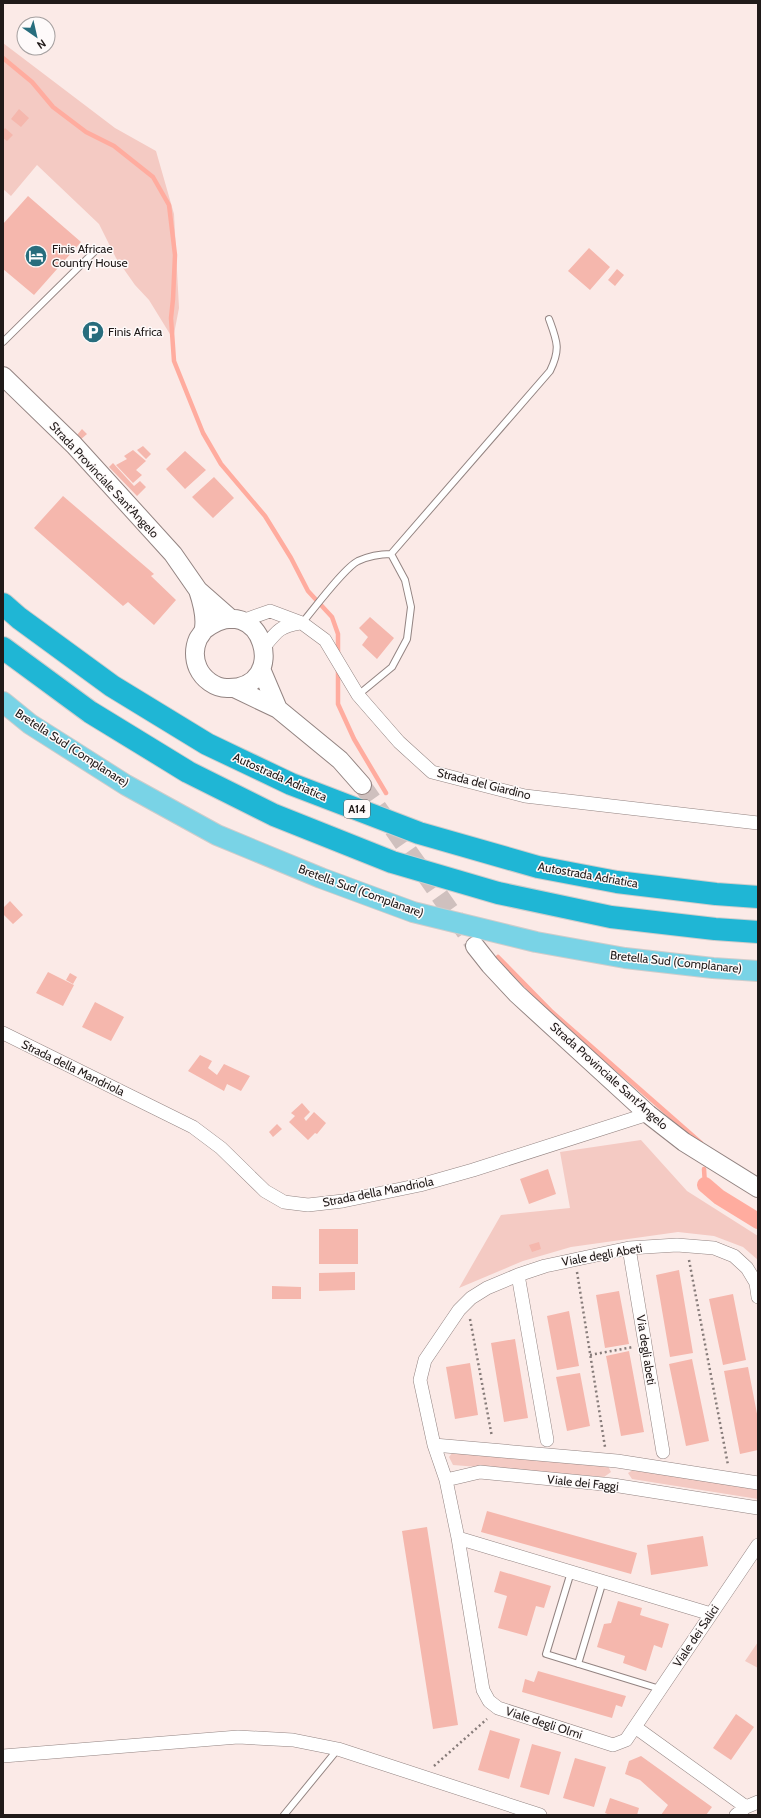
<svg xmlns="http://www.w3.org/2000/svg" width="761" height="1818" font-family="Cabin,sans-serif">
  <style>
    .green { fill: #f4cac3 }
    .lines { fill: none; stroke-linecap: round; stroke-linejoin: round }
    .stream { stroke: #ffac9f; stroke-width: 4.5 }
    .canal { stroke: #ffac9f; stroke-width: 16 }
    .building { fill: #f5b7ad }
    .secondary-tunnel { stroke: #cfc0be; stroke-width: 18; stroke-dasharray: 18 9; stroke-linecap: butt }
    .service-casing { stroke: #938482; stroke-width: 8 }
    .minor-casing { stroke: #938482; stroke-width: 14 }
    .secondary-casing { stroke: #938482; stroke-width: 20 }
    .primary-casing { stroke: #cecdcc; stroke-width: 22 }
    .motorway-casing { stroke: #cecdcc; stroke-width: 24 }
    .path { stroke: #867b79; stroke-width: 2.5; stroke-dasharray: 2 3; stroke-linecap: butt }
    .service { stroke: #fff; stroke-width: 6 }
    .minor { stroke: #fff; stroke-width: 13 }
    .secondary { stroke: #fff; stroke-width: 18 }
    .primary { stroke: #79d3e6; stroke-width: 20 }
    .motorway { stroke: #1fb6d5; stroke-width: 22 }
    .labels { text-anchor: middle; stroke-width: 3; stroke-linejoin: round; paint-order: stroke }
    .shield { fill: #fefafa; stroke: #635d5c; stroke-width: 1 }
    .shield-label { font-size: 11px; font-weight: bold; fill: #201a19 }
    .poi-label { font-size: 12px; fill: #201a19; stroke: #fefafa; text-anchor: start }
    .street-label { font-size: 12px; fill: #201a19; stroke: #fefafa }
  </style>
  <rect width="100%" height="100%" fill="#fbeae7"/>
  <path class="green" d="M3,43L115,128L156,151L174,214L179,308L173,339L149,300L135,285L116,258L99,224L37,165L11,196L3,189Z
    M641,1140L687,1191L758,1236V1260L743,1247L714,1236L678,1232L571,1247L523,1261L459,1288L501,1215L570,1208L560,1152Z
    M453,1452L608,1466L611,1472L604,1477L453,1465L449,1457Z
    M636,1468L758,1489V1499L632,1479L628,1473Z
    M758,1642V1668L745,1661Z"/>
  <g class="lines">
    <path class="stream" d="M3,58L32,82L53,107L86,132L114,146L153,177L169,205L175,255L173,299L171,318L174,361L203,433L221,464L265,516L291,558L308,591L332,617L338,634V655
      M338,669V704L354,739L386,793
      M498,957L552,1012L701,1143
      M704,1169L705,1185"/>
    <path class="canal" d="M705,1185L719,1197L758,1221"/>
  </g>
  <path class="building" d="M19,109L29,118L21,127L11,119Z
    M5,128L13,135L7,141L3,138V131Z
    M28,196L81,242L34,295L3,269V224Z
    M589,248L610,267L590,290L568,271Z
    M617,269L624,275L615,286L608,280Z
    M82,429L87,434L80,440L77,435Z
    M143,446L151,454L146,459L137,450Z
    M133,450L146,461L136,470L142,475L133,483L116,465L127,459L124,456Z
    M185,451L206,470L185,489L166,469Z
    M113,463L134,486L140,481L146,487L137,496L109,467Z
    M214,477L234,498L213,518L192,497Z
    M63,496L154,574L151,576L176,600L154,625L128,602L123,606L34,528Z
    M370,617L394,638L377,659L362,645L368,637L359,628Z
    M10,901L23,915L13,924L3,914V908Z
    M48,972L74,985L63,1006L36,993Z
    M70,973L77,977L73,984L66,980Z
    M95,1002L124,1017L111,1041L82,1027Z
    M200,1055L212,1061L208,1068L217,1075L224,1064L250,1076L241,1091L227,1084L224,1091L188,1071Z
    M302,1103L310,1112L304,1118L306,1121L314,1112L326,1123L317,1134L315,1133L308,1140L289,1122L295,1116L291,1113Z
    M277,1124L282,1129L273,1137L269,1132Z
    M548,1169L556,1194L529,1204L520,1179Z
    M319,1229H358V1264H319Z
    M539,1242L541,1249L532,1252L529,1245Z
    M679,1270L693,1353L670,1357L656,1275Z
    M355,1272V1290L319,1291V1273Z
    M272,1286L301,1287V1299H272Z
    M619,1291L629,1344L605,1348L596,1295Z
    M733,1294L746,1360L723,1365L709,1299Z
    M569,1311L579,1366L557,1370L547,1316Z
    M515,1339L528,1418L504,1422L491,1343Z
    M629,1351L644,1432L621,1436L606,1356Z
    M692,1359L709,1441L686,1446L669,1364Z
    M470,1363L478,1415L455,1419L446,1367Z
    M748,1367L758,1419V1450L740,1454L724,1371Z
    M580,1373L590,1426L567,1431L556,1377Z
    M487,1511L637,1553L631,1574L481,1532Z
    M427,1527L458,1725L433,1729L402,1531Z
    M703,1536L708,1566L651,1575L647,1545Z
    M500,1571L551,1586L544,1608L536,1606L527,1636L498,1628L507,1596L494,1592Z
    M618,1601L642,1608L640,1615L669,1624L662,1648L654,1645L646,1671L623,1663L625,1656L597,1647L604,1624L611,1623Z
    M538,1671L626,1696L622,1707L616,1705L612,1718L522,1692L525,1679L534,1682Z
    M736,1714L754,1727L731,1760L713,1748Z
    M490,1730L520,1739L509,1779L478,1770Z
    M532,1744L561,1752L549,1795L520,1787Z
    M641,1756L712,1807L706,1815H661L668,1805L640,1780L625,1774L629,1761Z
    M575,1758L606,1767L594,1807L563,1798Z
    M610,1798L639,1808L637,1815H610L605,1813Z"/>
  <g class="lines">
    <path class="secondary-tunnel" d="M362,785L475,946"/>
    <g class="service-casing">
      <path id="service" d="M3,342L95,251
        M302,623C314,609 344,568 358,561C369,556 379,554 391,554L550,371C561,349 557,341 549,319
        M358,695L392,667L407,639L411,607L405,580L391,554
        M571,1572L546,1654L660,1689
        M578,1664L603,1581
        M284,1815L338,1749"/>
    </g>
    <g class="minor-casing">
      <path id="minor" d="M242,621L270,611L302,623L325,640L358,695L399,742L432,772L525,796L758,823
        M264,647C277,631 280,626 300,623
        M3,1033L193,1127L221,1148L265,1191L284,1202L308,1205L343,1201L420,1185L473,1170L648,1114
        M629,1248L663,1452
        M518,1275L547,1440
        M758,1297L756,1283L747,1268L734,1256L714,1248L677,1245L629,1248L545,1266L518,1275L487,1288L471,1298L459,1310L425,1360L420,1380L434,1445L446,1480L458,1538L483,1690L489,1701L498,1708L613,1745L626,1740L758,1545
        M434,1445L617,1461L758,1483
        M446,1480L480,1472L613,1485L758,1508
        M458,1538L711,1614
        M635,1727L746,1807
        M3,1756L238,1737L293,1740L338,1749L540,1815
        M736,1815L746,1807L758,1802"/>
    </g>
    <g class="secondary-casing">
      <path id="secondary" d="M3,376L74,445L173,554L198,590L231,619
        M198,590C202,602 206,615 204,628C204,632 200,635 198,639C194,648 194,659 198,668C203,679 215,688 227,688C292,690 262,585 204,630
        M261,669L278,709
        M234,688L278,709L340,760L362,785
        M475,946L490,965L517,994L648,1114L684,1142L758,1188"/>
    </g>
    <g class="primary-casing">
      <path id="primary" d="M3,702L30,724L126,785L217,835L321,878L413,912L536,942L625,958L713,968L758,971"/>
    </g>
    <g class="motorway-casing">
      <path id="motorway" d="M3,604L19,618L112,686L207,744L291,784L419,833L538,867L617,882L716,894L758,897
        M3,648L90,712L188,772L274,815L392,862L498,893L611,917L715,929L758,932"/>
    </g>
    <path class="path" d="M689,1260L728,1465
      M577,1272L605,1447
      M470,1319L492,1437
      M590,1355L633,1347
      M434,1766L487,1719"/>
    <use href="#service" class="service"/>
    <use href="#minor" class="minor"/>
    <use href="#secondary" class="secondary"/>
    <use href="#primary" class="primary"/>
    <use href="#motorway" class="motorway"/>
  </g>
  <defs>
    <g id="hotel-disc" transform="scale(1.15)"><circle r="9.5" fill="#286d7d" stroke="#fefafa"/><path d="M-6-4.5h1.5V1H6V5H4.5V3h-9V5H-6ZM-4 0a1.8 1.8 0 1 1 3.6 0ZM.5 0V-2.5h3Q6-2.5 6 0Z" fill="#fff"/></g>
    <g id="parking-disc" transform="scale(1.15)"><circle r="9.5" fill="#286d7d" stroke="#fefafa"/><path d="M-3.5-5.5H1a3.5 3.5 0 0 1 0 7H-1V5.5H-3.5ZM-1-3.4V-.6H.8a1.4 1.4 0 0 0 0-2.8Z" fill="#fff"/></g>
  </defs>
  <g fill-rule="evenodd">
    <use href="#hotel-disc" x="36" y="256"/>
    <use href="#parking-disc" x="93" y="332"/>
  </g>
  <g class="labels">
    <rect class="shield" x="344" y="800" width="26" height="18" rx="3"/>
    <g class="shield-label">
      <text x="357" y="813">A14</text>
    </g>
    <g class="poi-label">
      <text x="52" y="253">Finis Africae<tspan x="52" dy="14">Country House</tspan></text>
      <text x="108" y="336">Finis Africa</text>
    </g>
    <g class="street-label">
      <text transform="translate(104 480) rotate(47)" y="4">Strada Provinciale Sant'Angelo</text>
      <text transform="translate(72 748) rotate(33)" y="4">Bretella Sud (Complanare)</text>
      <text transform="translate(280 777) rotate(24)" y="4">Autostrada Adriatica</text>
      <text transform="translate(484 784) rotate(14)" y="4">Strada del Giardino</text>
      <text transform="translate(588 875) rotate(10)" y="4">Autostrada Adriatica</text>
      <text transform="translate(361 891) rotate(20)" y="4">Bretella Sud (Complanare)</text>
      <text transform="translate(676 962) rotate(6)" y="4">Bretella Sud (Complanare)</text>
      <text transform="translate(73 1068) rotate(26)" y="4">Strada della Mandriola</text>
      <text transform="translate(609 1076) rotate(42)" y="4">Strada Provinciale Sant'Angelo</text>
      <text transform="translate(378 1192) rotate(-11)" y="4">Strada della Mandriola</text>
      <text transform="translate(602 1255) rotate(-10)" y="4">Viale degli Abeti</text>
      <text transform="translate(646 1350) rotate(81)" y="4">Via degli abeti</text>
      <text transform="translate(583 1483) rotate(6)" y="4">Viale dei Faggi</text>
      <text transform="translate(696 1636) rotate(-56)" y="4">Viale dei Salici</text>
      <text transform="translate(544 1723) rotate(18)" y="4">Viale degli Olmi</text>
    </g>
  </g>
  <rect width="761" height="1818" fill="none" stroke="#201a19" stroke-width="8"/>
  <g transform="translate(36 36) rotate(146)"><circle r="19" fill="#fefafa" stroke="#a5a0a0"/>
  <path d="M0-3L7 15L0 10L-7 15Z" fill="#286d7d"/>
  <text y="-6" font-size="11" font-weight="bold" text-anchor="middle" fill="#201a19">N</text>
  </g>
</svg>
